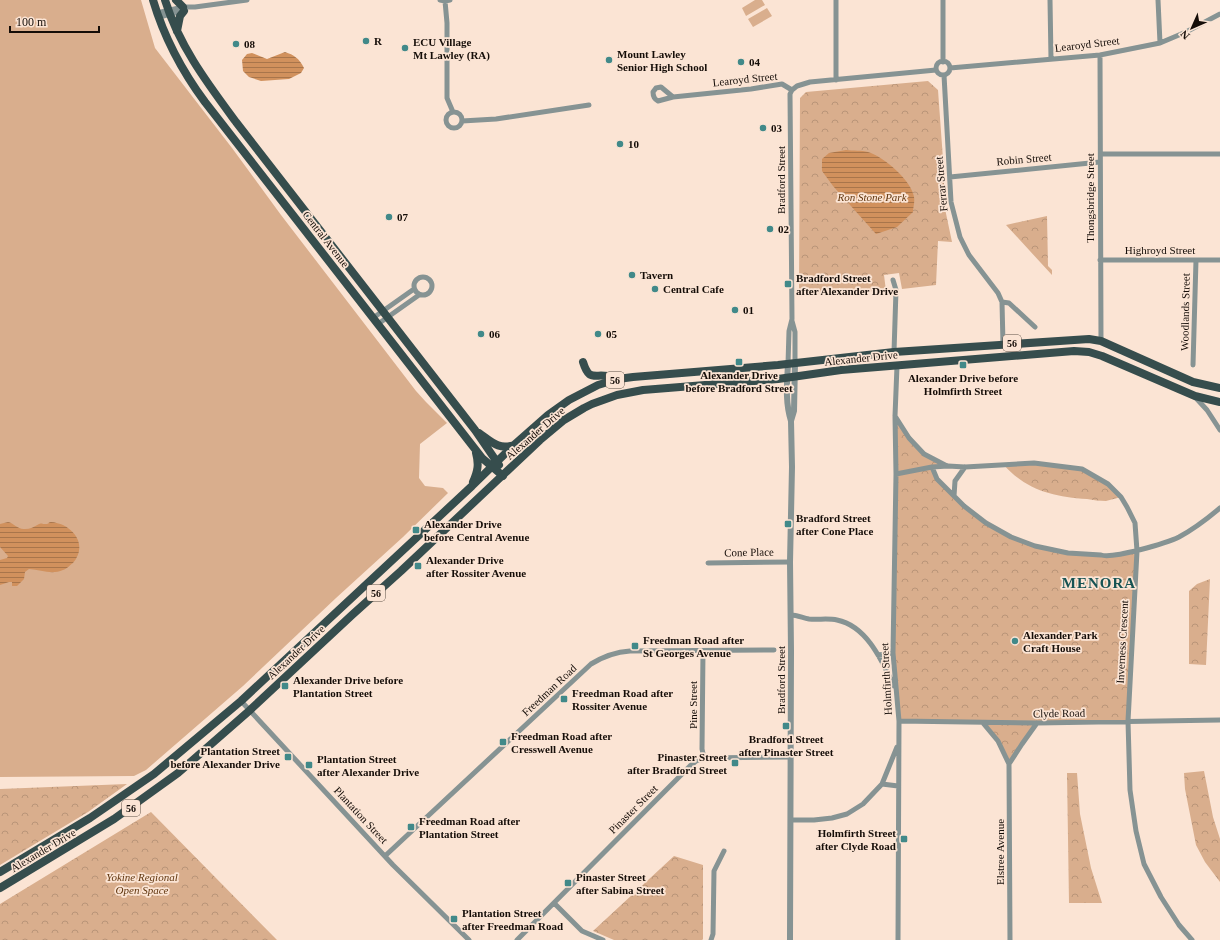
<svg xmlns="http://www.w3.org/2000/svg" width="1220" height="940" font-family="'Times New Roman',serif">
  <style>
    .grass { fill: #d9ae8d }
    .park { fill: url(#park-crowns) }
    .water { fill: url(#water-rules) }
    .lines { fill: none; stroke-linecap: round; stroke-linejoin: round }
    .minor { stroke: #869393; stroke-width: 5 }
    .tertiary { stroke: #869393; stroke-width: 6 }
    .primary { stroke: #364d4d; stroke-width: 8 }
    .poi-dot { fill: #418989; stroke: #fbe4d4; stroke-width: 1.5 }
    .labels { text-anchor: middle; stroke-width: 3.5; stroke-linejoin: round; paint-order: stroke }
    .shield { fill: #fbe4d4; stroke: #5a4e45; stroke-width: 1 }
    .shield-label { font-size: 10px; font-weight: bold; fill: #150d08 }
    .poi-label { font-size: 11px; font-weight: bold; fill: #150d08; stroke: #fbe4d4; text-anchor: start }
    .street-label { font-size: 11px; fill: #150d08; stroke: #fbe4d4 }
    .park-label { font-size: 11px; font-style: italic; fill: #60350d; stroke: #fbe4d4 }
    .district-label { font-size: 15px; font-weight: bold; letter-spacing: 1px; fill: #175353; stroke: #fbe4d4 }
  </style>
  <defs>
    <pattern id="park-crowns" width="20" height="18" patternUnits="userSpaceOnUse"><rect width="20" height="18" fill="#d9ae8d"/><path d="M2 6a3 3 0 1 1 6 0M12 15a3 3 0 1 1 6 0" fill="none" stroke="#b99478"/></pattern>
    <pattern id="water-rules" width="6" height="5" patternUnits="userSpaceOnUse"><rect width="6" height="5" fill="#d1915d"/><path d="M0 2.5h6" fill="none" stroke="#a8754b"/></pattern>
  </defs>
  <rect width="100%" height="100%" fill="#fbe4d4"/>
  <path class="grass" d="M0,0H141L155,48L232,148L281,215L416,391L426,402L447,423L420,444L419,478L425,486L443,488L448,493L403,537L336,598L243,686L146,770L134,776L0,777Z
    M755,0H762L765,5L746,16L742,8Z
    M767,8L772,16L753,27L748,19Z"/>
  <path class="park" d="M928,81L938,90L944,173V204L952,242L938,241L936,285L902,289L899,273L884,275L886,291L799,294L800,98L806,92Z
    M1047,216L1048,266L1052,270V275L1006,225Z
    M895,416L924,454L948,466L932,467L937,479L986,523L1035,546L1106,557L1137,551L1128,721L1037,723L1009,764L998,741L983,723L899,721L895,688Z
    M1034,463L1082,469L1108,484L1121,497C1116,498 1111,500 1106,501C1100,501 1093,500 1087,499C1054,497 1026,490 1004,465Z
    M1210,579L1206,665L1189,664V591L1197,584Z
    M1204,771L1213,817L1220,839V882L1205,862L1196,845L1185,789L1184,773Z
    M1067,773H1077L1080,814L1091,868L1102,903H1069Z
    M127,784L88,812L0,865V789Z
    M151,812L277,940H0V904Z
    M674,856L703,865V939L702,940H614L593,931Z"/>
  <path class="water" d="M285,52C294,55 299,58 304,68L301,73L289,79L261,81L249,77L243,71L242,60L247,54L252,53L267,59Z
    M846,150C853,151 862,150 868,152C883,156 912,181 914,197C915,202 913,208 913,212L897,227L876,234L833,186L822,171V159L829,153Z
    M8,522C14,523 18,530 25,529C30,529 34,527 39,524C43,523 41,524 45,524C51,524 46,523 51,522C55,522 60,524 63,525C79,533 85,549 73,563C70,565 67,569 63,570C52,575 41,570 29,569L25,572L24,579L17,586H12V582H9L0,585V560L7,558L8,556L0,547V524Z"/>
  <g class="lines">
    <path class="minor" d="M440,0L445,1L450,0
      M1050,0L1051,59
      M1158,0L1160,43
      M445,1L447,23V98L453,112
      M157,13L183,7H195L247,0
      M159,17L183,11
      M1100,55L1101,341
      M936 68a7 7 0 1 1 14 0a7 7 0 1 1-14 0Z
      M943,62V0
      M950,68L1100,55L1160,43L1186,32L1220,14
      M944,75L951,202L960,237L969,255L998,293L1002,302L1003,344
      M836,80V0
      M792,90L797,86L810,82L936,70
      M673,97L661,87L656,88L653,92C653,96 654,99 658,101L673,97L751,89L782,84L792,90
      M446 120a8 8 0 1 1 16 0a8 8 0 1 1-16 0Z
      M462,121L496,119L589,105
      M1101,154H1220
      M950,177L1100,162
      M1100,260H1220
      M414 286a9 9 0 1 1 18 0a9 9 0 1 1-18 0Z
      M893,280L896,290L894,352
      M1002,302L1009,303L1035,327
      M373,318L414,289
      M792,321L795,332V363
      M378,324L419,295
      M788,364L789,331L792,319L790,94L792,90
      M1193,365L1196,260
      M897,366L895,416L896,474L893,653L899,721L898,940
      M1195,397L1207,410L1220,430
      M895,416L909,438L924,454L947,466
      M932,467L937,479L964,506L986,523L1011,537L1035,546L1068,553L1101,555C1113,559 1167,543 1179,537C1194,529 1207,519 1220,508
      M896,474L932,467L948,466L965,467L1034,463L1082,469L1108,484L1121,497L1127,507L1135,523L1137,551L1128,721L1130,790L1136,831L1144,864L1161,897L1179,925L1192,940
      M954,496L955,481L965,467
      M708,563L790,562
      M791,615C797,615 803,618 809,619C818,620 828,618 837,620C867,626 882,661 894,686
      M703,651L702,749L704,758
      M878,655L893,653
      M241,701L393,865L469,940
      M899,721L1037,723L1220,720
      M983,723L998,741L1009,764L1010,940
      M1009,764L1022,744L1037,723
      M882,784L898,786
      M791,820H814L832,818L847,814L863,804L882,784L897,747
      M385,856L591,664C604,656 615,652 630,651L774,650
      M554,903L582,931L603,940
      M517,940L690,766L696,761L704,758L791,757
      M711,940L713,934L714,871L724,851"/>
    <path class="tertiary" d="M788,364C787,383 785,402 791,421
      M790,940L791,651L790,562L792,467L791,421L794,411L795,363"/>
    <path class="primary" d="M153,0C164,37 182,71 205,102L482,458L503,476
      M165,0C179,46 208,84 236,122L475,430L499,465
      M176,0L183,7
      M177,31L180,16L184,11
      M583,362C589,381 593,374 608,376C612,376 615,378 618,379
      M479,433C492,442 498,450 514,445
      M473,482C478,471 479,464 476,453
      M0,872L90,818L154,774L241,701L472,486L514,445L548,415L569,400L598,385L618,379L633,377L778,365L894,352L1089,339L1101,341L1193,382L1220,388
      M0,888L114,819L178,773L249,711L352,615L401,571L540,440L564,420L584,408L592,404L617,395L643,390L778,379L841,370L1074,351L1089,352L1102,356L1195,396L1220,402"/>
  </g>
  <g class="poi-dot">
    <circle cx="366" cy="41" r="4"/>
    <circle cx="236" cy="44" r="4"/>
    <circle cx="405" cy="48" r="4"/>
    <circle cx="609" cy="60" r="4"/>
    <circle cx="741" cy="62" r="4"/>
    <circle cx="763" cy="128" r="4"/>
    <circle cx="620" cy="144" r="4"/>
    <circle cx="389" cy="217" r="4"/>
    <circle cx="770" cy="229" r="4"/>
    <circle cx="632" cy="275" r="4"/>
    <rect x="784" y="280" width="8" height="8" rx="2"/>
    <circle cx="655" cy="289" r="4"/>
    <circle cx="735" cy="310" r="4"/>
    <circle cx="481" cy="334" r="4"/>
    <circle cx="598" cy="334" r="4"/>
    <rect x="735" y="358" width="8" height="8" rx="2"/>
    <rect x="959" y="361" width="8" height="8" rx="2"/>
    <rect x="784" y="520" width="8" height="8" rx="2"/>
    <rect x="412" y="526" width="8" height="8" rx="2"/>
    <rect x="414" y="562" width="8" height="8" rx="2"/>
    <circle cx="1015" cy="641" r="4"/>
    <rect x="631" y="642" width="8" height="8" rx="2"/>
    <rect x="281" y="682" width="8" height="8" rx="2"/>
    <rect x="560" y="695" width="8" height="8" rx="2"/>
    <rect x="782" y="722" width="8" height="8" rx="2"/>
    <rect x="499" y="738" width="8" height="8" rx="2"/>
    <rect x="284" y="753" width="8" height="8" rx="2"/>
    <rect x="731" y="759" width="8" height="8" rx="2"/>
    <rect x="305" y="761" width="8" height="8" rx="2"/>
    <rect x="407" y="823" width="8" height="8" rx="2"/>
    <rect x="900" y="835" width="8" height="8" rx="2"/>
    <rect x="564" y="879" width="8" height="8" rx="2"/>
    <rect x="450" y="915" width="8" height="8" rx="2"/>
  </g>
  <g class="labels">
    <g class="shield">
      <rect x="1003" y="335" width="18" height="16" rx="3"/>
      <rect x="606" y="372" width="18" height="16" rx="3"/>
      <rect x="367" y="585" width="18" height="16" rx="3"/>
      <rect x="122" y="800" width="18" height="16" rx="3"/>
    </g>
    <g class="shield-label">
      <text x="1012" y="347">56</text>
      <text x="615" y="384">56</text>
      <text x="376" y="597">56</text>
      <text x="131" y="812">56</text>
    </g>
    <g class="poi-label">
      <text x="374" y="45">R</text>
      <text x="413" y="46">ECU Village<tspan x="413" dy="13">Mt Lawley (RA)</tspan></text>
      <text x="244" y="48">08</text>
      <text x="617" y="58">Mount Lawley<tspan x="617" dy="13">Senior High School</tspan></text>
      <text x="749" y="66">04</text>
      <text x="771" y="132">03</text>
      <text x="628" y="148">10</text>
      <text x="397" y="221">07</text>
      <text x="778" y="233">02</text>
      <text x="640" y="279">Tavern</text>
      <text x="796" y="282">Bradford Street<tspan x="796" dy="13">after Alexander Drive</tspan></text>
      <text x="663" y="293">Central Cafe</text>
      <text x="743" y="314">01</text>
      <text x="489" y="338">06</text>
      <text x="606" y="338">05</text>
      <text x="739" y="379" text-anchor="middle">Alexander Drive<tspan x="739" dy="13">before Bradford Street</tspan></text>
      <text x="963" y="382" text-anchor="middle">Alexander Drive before<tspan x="963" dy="13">Holmfirth Street</tspan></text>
      <text x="796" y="522">Bradford Street<tspan x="796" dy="13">after Cone Place</tspan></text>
      <text x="424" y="528">Alexander Drive<tspan x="424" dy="13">before Central Avenue</tspan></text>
      <text x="426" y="564">Alexander Drive<tspan x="426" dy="13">after Rossiter Avenue</tspan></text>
      <text x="1023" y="639">Alexander Park<tspan x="1023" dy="13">Craft House</tspan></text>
      <text x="643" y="644">Freedman Road after<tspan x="643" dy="13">St Georges Avenue</tspan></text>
      <text x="293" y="684">Alexander Drive before<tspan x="293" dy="13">Plantation Street</tspan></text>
      <text x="572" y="697">Freedman Road after<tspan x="572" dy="13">Rossiter Avenue</tspan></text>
      <text x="511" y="740">Freedman Road after<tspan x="511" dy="13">Cresswell Avenue</tspan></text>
      <text x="786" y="743" text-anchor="middle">Bradford Street<tspan x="786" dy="13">after Pinaster Street</tspan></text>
      <text x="280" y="755" text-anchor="end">Plantation Street<tspan x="280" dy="13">before Alexander Drive</tspan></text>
      <text x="727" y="761" text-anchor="end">Pinaster Street<tspan x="727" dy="13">after Bradford Street</tspan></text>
      <text x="317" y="763">Plantation Street<tspan x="317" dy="13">after Alexander Drive</tspan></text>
      <text x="419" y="825">Freedman Road after<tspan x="419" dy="13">Plantation Street</tspan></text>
      <text x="896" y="837" text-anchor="end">Holmfirth Street<tspan x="896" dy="13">after Clyde Road</tspan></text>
      <text x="576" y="881">Pinaster Street<tspan x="576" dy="13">after Sabina Street</tspan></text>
      <text x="462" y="917">Plantation Street<tspan x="462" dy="13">after Freedman Road</tspan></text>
    </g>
    <g class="street-label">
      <text transform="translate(1087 44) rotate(-7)" y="4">Learoyd Street</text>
      <text transform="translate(745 79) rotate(-6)" y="4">Learoyd Street</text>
      <text transform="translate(1024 159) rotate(-5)" y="4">Robin Street</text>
      <text transform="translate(781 180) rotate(-90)" y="4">Bradford Street</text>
      <text transform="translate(941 184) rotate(-95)" y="4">Ferrar Street</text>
      <text transform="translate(1090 198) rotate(-90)" y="4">Thongsbridge Street</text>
      <text transform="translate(326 239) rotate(52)" y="4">Central Avenue</text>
      <text x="1160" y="254">Highroyd Street</text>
      <text transform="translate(1185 312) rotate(-89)" y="4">Woodlands Street</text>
      <text transform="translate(861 358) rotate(-6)" y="4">Alexander Drive</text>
      <text transform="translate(535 433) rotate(-41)" y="4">Alexander Drive</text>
      <text transform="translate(749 552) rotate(-1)" y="4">Cone Place</text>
      <text transform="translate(1122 642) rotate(-87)" y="4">Inverness Crescent</text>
      <text transform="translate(296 652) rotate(-43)" y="4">Alexander Drive</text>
      <text transform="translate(886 679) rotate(-93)" y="4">Holmfirth Street</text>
      <text transform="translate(781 680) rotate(-90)" y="4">Bradford Street</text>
      <text transform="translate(549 690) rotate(-43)" y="4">Freedman Road</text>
      <text transform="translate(693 705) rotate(-90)" y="4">Pine Street</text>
      <text transform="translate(1059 713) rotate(-1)" y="4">Clyde Road</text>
      <text transform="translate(633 809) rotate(-45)" y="4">Pinaster Street</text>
      <text transform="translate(361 815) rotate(47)" y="4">Plantation Street</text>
      <text transform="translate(43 850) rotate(-31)" y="4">Alexander Drive</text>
      <text transform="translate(1000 852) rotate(-90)" y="4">Elstree Avenue</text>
    </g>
    <g class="park-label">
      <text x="872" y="201">Ron Stone Park</text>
      <text x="142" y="881">Yokine Regional<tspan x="142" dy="13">Open Space</tspan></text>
    </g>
    <g class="district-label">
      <text x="1099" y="588">MENORA</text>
    </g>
  </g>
  <g transform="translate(1192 28) rotate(225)" stroke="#fbe4d4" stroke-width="3" paint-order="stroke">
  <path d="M0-3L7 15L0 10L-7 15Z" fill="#150d08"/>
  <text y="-6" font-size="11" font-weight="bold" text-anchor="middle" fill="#150d08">N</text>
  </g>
  <path d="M10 26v6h89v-6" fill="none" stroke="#150d08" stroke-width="2"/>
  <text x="16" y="26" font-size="12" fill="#150d08" stroke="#fbe4d4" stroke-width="3" paint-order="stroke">100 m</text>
</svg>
